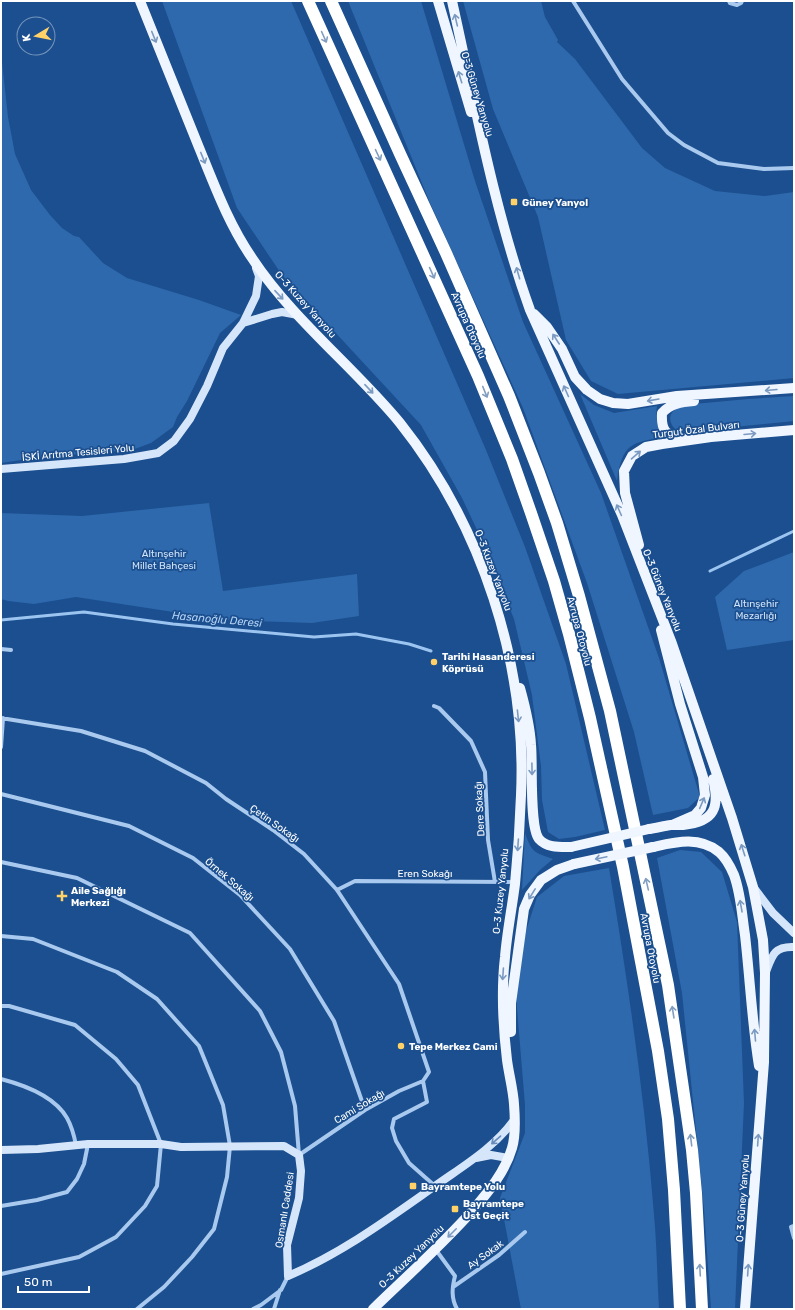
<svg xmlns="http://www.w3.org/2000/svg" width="795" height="1310" font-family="Rubik,sans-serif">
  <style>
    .green { fill: #2e69ad }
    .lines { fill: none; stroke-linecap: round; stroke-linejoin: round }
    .stream { stroke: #9cc4f0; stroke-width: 3 }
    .minor { stroke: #a9c9ee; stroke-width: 4 }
    .secondary { stroke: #d6e6fa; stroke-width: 8 }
    .primary { stroke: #f0f6ff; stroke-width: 10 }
    .motorway { stroke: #fff; stroke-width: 12 }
    .primary-bridge { stroke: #f0f6ff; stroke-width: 10 }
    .oneway { stroke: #7b9ac1 }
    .oneway2 { stroke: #829ec1 }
    .oneway3 { stroke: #668bba }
    .poi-dot { fill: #ffd166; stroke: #1b4f8f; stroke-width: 1.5 }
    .labels { text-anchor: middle; stroke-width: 3.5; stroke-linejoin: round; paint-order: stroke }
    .street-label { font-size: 10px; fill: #fff; stroke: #1b4f8f }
    .poi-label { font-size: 10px; font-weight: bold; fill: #fff; stroke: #1b4f8f; text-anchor: start }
    .park-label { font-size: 10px; fill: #cfe3fa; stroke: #1b4f8f }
    .water-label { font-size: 11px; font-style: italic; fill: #b5d3f5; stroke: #1b4f8f }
  </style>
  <rect width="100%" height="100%" fill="#1b4f8f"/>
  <path class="green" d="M162,1H291L486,450L525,547L566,664L605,830L575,837L559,839L548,832L542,800L541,766L532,695L514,619L487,551L462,498L421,425L282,275L237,208Z
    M348,1H421L475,181L523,322L601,493L659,658L700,797L688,808L653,815L634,732L587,583L523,408L430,203Z
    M463,1H541L545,17L558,40L557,42L575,59L642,148L665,168L715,191L765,196L794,192V378L618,394L591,381L566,340L538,217L493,109Z
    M1,53L8,117L15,154L31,190L50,215L62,228L74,236L79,237L103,263L127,278L199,300L241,315L220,333L187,401L177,417L173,427L151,443L132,450L42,457L1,463Z
    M580,394L594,405L614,413L657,406C655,419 658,427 666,437C631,442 622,444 617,481Z
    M794,396V421L683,432L677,431C665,420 670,410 683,405L748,399Z
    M209,503L223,591L357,574L359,616L312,623L225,620L76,597L34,604L8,601L1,599V513L82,516Z
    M794,552V640L727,650L715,597L744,571Z
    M525,833C532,853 534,852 553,859L540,870L522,890Z
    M680,850L701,852L722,872L737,922L744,1103L735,1309H711L704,1209L682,993L657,858Z
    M609,868C628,983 645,1099 654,1215C657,1246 657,1278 659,1309H521L500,1198L525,1133V1105L516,996L526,931L537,897L564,876Z"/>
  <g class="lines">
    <path class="stream" d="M710,571L794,531
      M1,620L84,612L173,624L314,637L356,634L409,644L431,651"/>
    <path class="minor" d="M573,1L622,79L668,133L684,145L718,163L764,169L794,168
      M729,1L730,3L737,5L741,3L742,1
      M1,649L11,650
      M434,706L439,708L471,741L485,772L488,840L495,882
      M1,718L81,731L145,751L206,783L226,799L273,830L304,854L337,890L399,984L429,1072L423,1081L399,1091L365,1110L299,1155L295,1106L281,1052L260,1011L190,933L77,878L1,862
      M1,747L3,718
      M1,794L129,826L193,858L240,895L290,949L334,1021L365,1110
      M337,890L355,881L514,882
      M1,936L33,939L117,972L157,999L199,1046L223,1105L230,1146L227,1177L214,1229L192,1257L164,1287L137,1309
      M1,1006H9L75,1025L116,1059L138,1085L161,1144L157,1186L145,1206L116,1237L79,1257L1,1274
      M1,1079C24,1085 55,1097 67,1118C72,1127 74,1135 76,1145
      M423,1081L427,1102L394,1119L392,1128L396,1141L409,1163L435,1186
      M1,1206L37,1200L67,1192L77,1179L84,1164L88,1144
      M794,1226L791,1227L794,1238
      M436,1250L455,1276C452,1288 451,1298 457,1309
      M453,1287L499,1255L525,1232
      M253,1309L261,1305L281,1290L288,1276
      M274,1309L280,1290"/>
    <path class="secondary" d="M243,323L272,314L282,312L298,315
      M1,469L124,459L158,453L174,441L190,419L207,386L223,348L243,323L256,296L259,276L256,268
      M754,888L773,913L794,933
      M766,972C772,956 774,946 794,947
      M1,1150L38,1149L88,1144H161L181,1147L284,1146L299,1155L301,1171L299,1198L287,1245L288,1276C342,1253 388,1219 435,1186C463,1166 494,1148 514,1120
      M476,1158L491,1155L508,1158"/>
    <path class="primary" d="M140,1C159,49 179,97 198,145C214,184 228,223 252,258C293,320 353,366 400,423C482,526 527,664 521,795C520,824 518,854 515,884C512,908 507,932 505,957C501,991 503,1026 507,1060C509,1075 513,1089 514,1104C515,1117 516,1135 512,1148C505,1172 489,1191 473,1210C442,1245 407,1276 373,1309
      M438,1L471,112
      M452,1C475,104 494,210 530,310L622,515L671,641L732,818L753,887L763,940L765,973L764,1062L745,1309
      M534,314L547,327L562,349L575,377L587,390L600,399L613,403L628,404L677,396L794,388
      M683,438C665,436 661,430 662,413C670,404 681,402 694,401
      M639,545L625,493L624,471L632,456L646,447L662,444L711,437L794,430
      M661,630L680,704L703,777L705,795L701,808L695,815L672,825
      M520,688C525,706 530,726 531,745C533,763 529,827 539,839C547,848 560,847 571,847
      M649,829C656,828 664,826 671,825C675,825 679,825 683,825C715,822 720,807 713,779
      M653,847C676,842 699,836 719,852C726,858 731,868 734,875C741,894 742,916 745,935C750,979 752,1023 759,1066
      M511,1032V1003L524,909L530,895L541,880L557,870L574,864"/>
    <path class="motorway" d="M308,1L478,376L512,459L531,513L554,581L569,634L590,718L623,867L658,1051L668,1119L674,1190L680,1309
      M331,1L401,156L446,253L509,396L539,473L557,523L579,596L610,711L668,985L692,1150L696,1193L702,1309"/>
    <path class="primary-bridge" d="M571,847L649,829
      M574,864L653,847"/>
  </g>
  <defs><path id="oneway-shaft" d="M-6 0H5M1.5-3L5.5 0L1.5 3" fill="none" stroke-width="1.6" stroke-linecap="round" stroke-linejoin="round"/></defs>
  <g class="oneway">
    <use href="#oneway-shaft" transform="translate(456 20) rotate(-103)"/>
    <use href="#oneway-shaft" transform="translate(154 37) rotate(68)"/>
    <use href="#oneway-shaft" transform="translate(460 77) rotate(-107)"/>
    <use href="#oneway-shaft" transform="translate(203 158) rotate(68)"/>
    <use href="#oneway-shaft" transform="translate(518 273) rotate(-106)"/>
    <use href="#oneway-shaft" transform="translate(279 295) rotate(47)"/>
    <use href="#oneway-shaft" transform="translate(556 339) rotate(-123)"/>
    <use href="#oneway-shaft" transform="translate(369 389) rotate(47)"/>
    <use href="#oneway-shaft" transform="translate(771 390) rotate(175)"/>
    <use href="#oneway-shaft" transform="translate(566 391) rotate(-114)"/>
    <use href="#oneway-shaft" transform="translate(653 400) rotate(170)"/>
    <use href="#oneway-shaft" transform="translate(750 434) rotate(-5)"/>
    <use href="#oneway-shaft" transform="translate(636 455) rotate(-41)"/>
    <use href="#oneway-shaft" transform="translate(619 510) rotate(-114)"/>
    <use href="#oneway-shaft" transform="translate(518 716) rotate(84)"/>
    <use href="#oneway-shaft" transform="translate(532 769) rotate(89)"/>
    <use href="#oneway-shaft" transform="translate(702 803) rotate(-67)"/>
    <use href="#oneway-shaft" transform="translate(518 845) rotate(94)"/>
    <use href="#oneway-shaft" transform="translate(743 850) rotate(-108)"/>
    <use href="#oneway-shaft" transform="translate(601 858) rotate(168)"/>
    <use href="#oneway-shaft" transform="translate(532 894) rotate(122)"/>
    <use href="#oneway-shaft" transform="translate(741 906) rotate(-100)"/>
    <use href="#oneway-shaft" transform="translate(503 974) rotate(94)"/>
    <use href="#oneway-shaft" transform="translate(755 1035) rotate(-95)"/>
    <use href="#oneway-shaft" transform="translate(758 1140) rotate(-86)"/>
    <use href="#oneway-shaft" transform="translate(452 1233) rotate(135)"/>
    <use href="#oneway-shaft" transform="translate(748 1270) rotate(-86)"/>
  </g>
  <g class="oneway2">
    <use href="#oneway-shaft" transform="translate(324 37) rotate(66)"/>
    <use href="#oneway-shaft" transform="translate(378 155) rotate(65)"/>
    <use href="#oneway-shaft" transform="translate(432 273) rotate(66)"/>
    <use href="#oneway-shaft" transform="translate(485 392) rotate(68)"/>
    <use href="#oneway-shaft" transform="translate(647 884) rotate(-103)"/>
    <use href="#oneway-shaft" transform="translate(673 1012) rotate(-99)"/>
    <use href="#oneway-shaft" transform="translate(691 1140) rotate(-97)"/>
    <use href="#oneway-shaft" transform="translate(700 1270) rotate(-93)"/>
  </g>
  <use class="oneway3" href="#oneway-shaft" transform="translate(496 1140) rotate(139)"/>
  <g class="poi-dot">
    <rect x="510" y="198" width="8" height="8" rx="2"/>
    <circle cx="434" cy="662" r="4"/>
    <path d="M60 890h4v4h4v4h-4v4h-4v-4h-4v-4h4z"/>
    <circle cx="401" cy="1046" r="4"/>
    <rect x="409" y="1182" width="8" height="8" rx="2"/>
    <rect x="451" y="1205" width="8" height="8" rx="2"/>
  </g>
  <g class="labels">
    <g class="street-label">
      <text transform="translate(478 94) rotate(73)" y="4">O-3 Güney Yanyolu</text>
      <text transform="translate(306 304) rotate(48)" y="4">O-3 Kuzey Yanyolu</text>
      <text transform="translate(469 325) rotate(66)" y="4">Avrupa Otoyolu</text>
      <text transform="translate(696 429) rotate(-7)" y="4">Turgut Özal Bulvarı</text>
      <text transform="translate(78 452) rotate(-5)" y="4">İSKİ Arıtma Tesisleri Yolu</text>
      <text transform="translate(494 570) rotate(69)" y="4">O-3 Kuzey Yanyolu</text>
      <text transform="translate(663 590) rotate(68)" y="4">O-3 Güney Yanyolu</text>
      <text transform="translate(580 631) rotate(75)" y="4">Avrupa Otoyolu</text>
      <text transform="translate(479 809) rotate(-93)" y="4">Dere Sokağı</text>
      <text transform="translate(275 823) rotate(35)" y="4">Çetin Sokağı</text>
      <text x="425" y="877">Eren Sokağı</text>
      <text transform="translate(230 879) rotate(40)" y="4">Örnek Sokağı</text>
      <text transform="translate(500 891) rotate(-84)" y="4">O-3 Kuzey Yanyolu</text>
      <text transform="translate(651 948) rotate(79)" y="4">Avrupa Otoyolu</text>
      <text transform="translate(359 1106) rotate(-31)" y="4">Cami Sokağı</text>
      <text transform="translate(742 1198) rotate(-86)" y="4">O-3 Güney Yanyolu</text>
      <text transform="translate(284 1210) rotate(-81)" y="4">Osmanlı Caddesi</text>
      <text transform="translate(485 1254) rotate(-36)" y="4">Ay Sokak</text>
      <text transform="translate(411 1256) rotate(-44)" y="4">O-3 Kuzey Yanyolu</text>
    </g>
    <g class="poi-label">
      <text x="522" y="206">Güney Yanyol</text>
      <text x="442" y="660">Tarihi Hasanderesi<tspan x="442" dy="12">Köprüsü</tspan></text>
      <text x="71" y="894">Aile Sağlığı<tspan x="71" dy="12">Merkezi</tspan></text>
      <text x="409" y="1050">Tepe Merkez Cami</text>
      <text x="421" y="1190">Bayramtepe Yolu</text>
      <text x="463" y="1207">Bayramtepe<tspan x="463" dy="12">Üst Geçit</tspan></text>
    </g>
    <g class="park-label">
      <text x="164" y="557">Altınşehir<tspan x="164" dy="12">Millet Bahçesi</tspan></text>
      <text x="756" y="607">Altınşehir<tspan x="756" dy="12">Mezarlığı</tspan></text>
    </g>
    <g class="water-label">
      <text transform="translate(217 619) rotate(5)" y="4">Hasanoğlu Deresi</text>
    </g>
  </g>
  <rect width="795" height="1310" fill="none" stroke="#ffffff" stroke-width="4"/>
  <g transform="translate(36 36) rotate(260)"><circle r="19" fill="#1b4f8f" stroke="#7695bc"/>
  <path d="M0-3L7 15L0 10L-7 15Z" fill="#ffd166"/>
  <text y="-6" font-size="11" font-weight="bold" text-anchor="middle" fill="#ffffff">K</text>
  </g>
  <path d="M18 1286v6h71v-6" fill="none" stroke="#ffffff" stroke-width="2"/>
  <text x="24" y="1286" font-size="12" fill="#ffffff" stroke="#1b4f8f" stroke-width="3" paint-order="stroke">50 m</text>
</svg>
